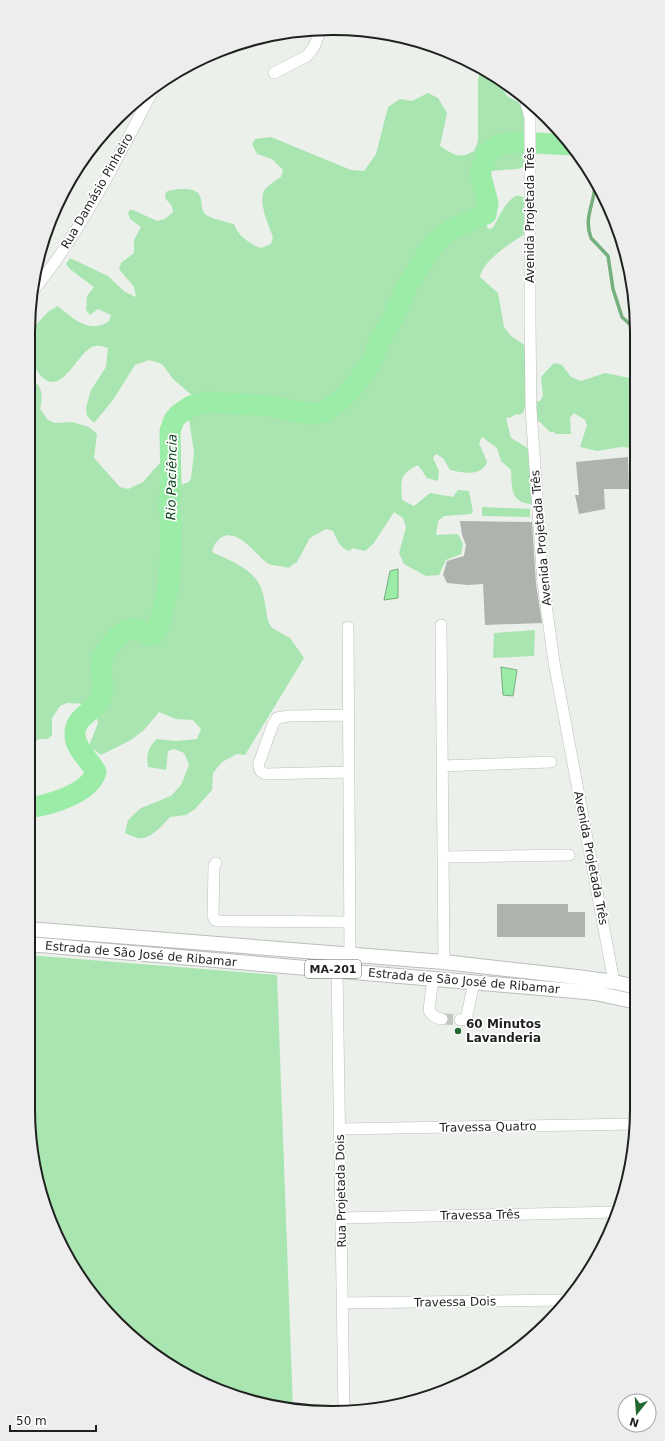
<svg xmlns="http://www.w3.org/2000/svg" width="665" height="1441" font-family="'DejaVu Sans',sans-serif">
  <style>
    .green { fill: #a9e5b0 }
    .water { fill: #9beca6; stroke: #76af7e }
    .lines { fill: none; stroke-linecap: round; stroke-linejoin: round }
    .stream { stroke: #76af7e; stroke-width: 3.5 }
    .river { stroke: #9beca6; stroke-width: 21 }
    .building { fill: #aeb3ae }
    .minor-tunnel { stroke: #c2c7c2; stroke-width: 11; stroke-dasharray: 11 5.5; stroke-linecap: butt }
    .minor-casing { stroke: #babfba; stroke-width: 12 }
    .major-casing { stroke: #babfba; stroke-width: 16 }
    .minor { stroke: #fff; stroke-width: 11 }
    .major { stroke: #fff; stroke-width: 14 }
    .poi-dot { fill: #236731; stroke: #fff; stroke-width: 1.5 }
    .labels { text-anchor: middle; stroke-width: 3.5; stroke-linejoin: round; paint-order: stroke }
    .shield { fill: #fff; stroke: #626462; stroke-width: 1 }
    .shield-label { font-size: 11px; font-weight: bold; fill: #1f211f }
    .street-label { font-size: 12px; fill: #1f211f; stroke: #fff }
    .poi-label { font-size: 12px; font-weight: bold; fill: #1f211f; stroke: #fff; text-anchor: start }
    .water-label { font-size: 13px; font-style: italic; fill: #0b461b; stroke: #fff }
    .rim { fill: none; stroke: #1f211f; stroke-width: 2 }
  </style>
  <rect width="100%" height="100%" fill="#ebf0eb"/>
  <path class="green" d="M484,71L495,77L507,96L518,102L530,118L529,165L518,169L490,171L484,181V217L488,229L493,228C497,220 507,199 516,196C520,195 525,198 528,200L525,234C512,242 482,261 480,277L498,293L504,327L511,336L536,353L528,397L523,413L519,415L516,414L512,417L506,418L511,438L526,447L534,457L532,504C510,503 512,488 511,470L501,461L497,448L482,437L479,443L487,462C481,477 464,473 450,470L443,458L436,454L433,458L439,471L438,481L427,478L418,465C399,474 401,481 402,500L414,506L430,493L453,497L458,490L469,491L473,512L471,514L444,516L438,521L436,535L458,534L463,544L461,554L446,560L439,575L426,576L404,564L399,553L406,527L403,518L394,512L374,543L365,551L352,548L350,551C340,549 337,540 333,531L326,529L310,538L297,562L288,568C283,566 275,566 269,564C257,557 239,528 222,537C216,541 213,546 212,552C230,561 253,568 261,588C265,598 266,611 268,621L272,628L290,638L304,658L245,755L237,754L222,762L213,773L212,790L195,809L186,815L170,817C163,825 149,841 138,838C134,837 129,835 125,833L128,820L141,808L171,796L181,785L189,765L184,753L174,749L168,751L166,770L148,767C146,756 148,747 157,739L176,741L197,739L201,729L193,720L176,719L159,712L144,730L131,740L101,755L89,746L98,723L95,709L85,704L67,703L60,706L52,718V735L48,739H39L33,744L31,775L28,777V428L30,424L28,421V381L38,384C43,393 42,399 40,409L48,420L55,423L72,422L89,427L97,434L94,458L120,487L128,489L143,482L165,457L180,485L189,482L191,478L194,453L189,419L195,406L194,397L173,379L162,364L149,360L135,365L113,400L94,423L87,416L86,408L91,390L106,367L108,348C104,347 99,345 95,346C77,349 61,405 37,371C29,359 26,348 28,333L49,311L58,306C72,318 90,335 109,321L111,315L98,309L90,315L86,310L87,296L94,287L71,270L66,264L70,258L108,276L125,292L136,297L134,287L119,269L121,263L134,253V240L141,227L130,219L128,213L130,210H133L157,221L165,219L173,212L172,206L165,198L166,192C174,189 196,186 200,196C203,202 200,208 205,214C209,218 227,222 234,224C238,236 250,244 261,248L271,244L273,237C269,226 258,203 264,191C268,185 275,181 281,177L283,170L272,159L257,154L252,144L255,139L271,137L351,170L364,171L376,154L388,107L400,99L412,101L428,93L438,98L447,113L440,146C453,154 459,160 474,151L478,141V81L479,75Z
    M554,363L562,365L571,377L581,381L605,373L635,379V448L621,447L597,451L580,447L587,425L585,420L574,413L570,418L571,434H555L554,432H550L541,423L528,415L532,402L540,401L543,396L541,377Z
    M482,507L530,509V517L482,516Z
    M535,630L534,656L493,658L494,633Z
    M28,955L277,975L293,1409L273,1407L180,1372L103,1309L69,1261L44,1207L28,1109Z"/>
  <path class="water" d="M398,569V598L384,600L390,571Z
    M501,667L517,670L513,696L503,695Z"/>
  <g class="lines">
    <path class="stream" d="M595,184C595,203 583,217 591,238L608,256L613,289L622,317L634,328"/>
    <path class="river" d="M28,808C49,805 89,794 96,772C90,760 75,749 75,735C74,716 94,713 100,699C106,687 100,675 101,662C102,652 121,631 130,629C138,627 144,633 150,636L155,634L158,629L168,589L169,577L171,547V516L169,509L171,484L170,431L174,420L178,415L191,406L208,402L274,406L287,410L313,414L324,412L340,401L357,383L373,359L379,342L392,320L407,286L429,251L438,240L450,230L486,214L488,203L480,173L487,154L498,145L517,142L572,145"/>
  </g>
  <path class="building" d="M628,457L629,489H604L605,509L579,514L575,495H579L576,462Z
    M460,521L532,522L536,584L542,623L485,625L483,584L468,585L447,583L443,575L447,561L464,556L466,545L462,535Z
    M497,904H568V912H585V937H497Z"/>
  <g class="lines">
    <path class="minor-tunnel" d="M442,1019L460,1020"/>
    <g class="minor-casing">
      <path id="minor" d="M383,33L407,38
        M274,73L307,56L314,47L321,29
        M519,92L525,99L530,118V322L531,409L543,583L554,662L614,982
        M32,292C83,230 118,156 156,85
        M441,625L444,962
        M348,627L350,955
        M348,715L289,716L277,718L273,724L259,763C258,769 260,772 266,774L349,772
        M442,766L551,762
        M443,857L569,855
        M216,863L214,866L213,916L215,920L220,921L349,922
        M337,970L344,1412
        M433,978L429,1010C432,1016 435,1018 442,1019
        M460,1020L465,1019L467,1015L474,982
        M340,1129L635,1124
        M341,1218L618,1212
        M342,1303L567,1300"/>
    </g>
    <g class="major-casing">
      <path id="major" d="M28,929L444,962L577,977L614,982L637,987
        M28,944L575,991L595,993L637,1002"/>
    </g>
    <use href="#minor" class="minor"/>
    <use href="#major" class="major"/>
  </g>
  <circle class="poi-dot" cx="458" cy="1031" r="4"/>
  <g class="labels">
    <rect class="shield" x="305" y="960" width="56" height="18" rx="3"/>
    <g class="shield-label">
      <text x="333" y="973">MA-201</text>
    </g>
    <g class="street-label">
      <text transform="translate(97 191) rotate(-60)" y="4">Rua Damásio Pinheiro</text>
      <text transform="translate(530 215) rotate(-90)" y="4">Avenida Projetada Três</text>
      <text transform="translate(541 538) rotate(-95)" y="4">Avenida Projetada Três</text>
      <text transform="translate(591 858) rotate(79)" y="4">Avenida Projetada Três</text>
      <text transform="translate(141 954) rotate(5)" y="4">Estrada de São José de Ribamar</text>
      <text transform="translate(464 981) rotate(5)" y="4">Estrada de São José de Ribamar</text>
      <text transform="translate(488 1127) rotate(-1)" y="4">Travessa Quatro</text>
      <text transform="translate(341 1191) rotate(-91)" y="4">Rua Projetada Dois</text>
      <text transform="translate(480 1215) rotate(-1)" y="4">Travessa Três</text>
      <text transform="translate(455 1302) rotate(-1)" y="4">Travessa Dois</text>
    </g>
    <g class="poi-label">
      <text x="466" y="1028">60 Minutos<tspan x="466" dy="14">Lavanderia</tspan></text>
    </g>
    <g class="water-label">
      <text transform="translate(171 477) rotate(-89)" y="5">Rio Paciência</text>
    </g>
  </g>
  <path d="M0 0H665V1441H0ZM332 35H333A297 297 0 0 1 630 332V1109A297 297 0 0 1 333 1406H332A297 297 0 0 1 35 1109V332A297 297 0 0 1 332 35Z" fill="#ededed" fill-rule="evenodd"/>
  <path class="rim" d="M332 35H333A297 297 0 0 1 630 332V1109A297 297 0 0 1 333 1406H332A297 297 0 0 1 35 1109V332A297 297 0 0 1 332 35Z"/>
  <g transform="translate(637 1413) rotate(197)"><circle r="19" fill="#ffffff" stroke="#a5a6a5"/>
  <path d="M0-3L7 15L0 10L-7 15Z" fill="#236731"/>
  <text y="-6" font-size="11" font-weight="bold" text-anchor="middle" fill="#1f211f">N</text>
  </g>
  <path d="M10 1425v6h86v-6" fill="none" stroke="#1f211f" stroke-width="2"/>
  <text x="16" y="1425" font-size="12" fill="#1f211f" stroke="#ffffff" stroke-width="3" paint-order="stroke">50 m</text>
</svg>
